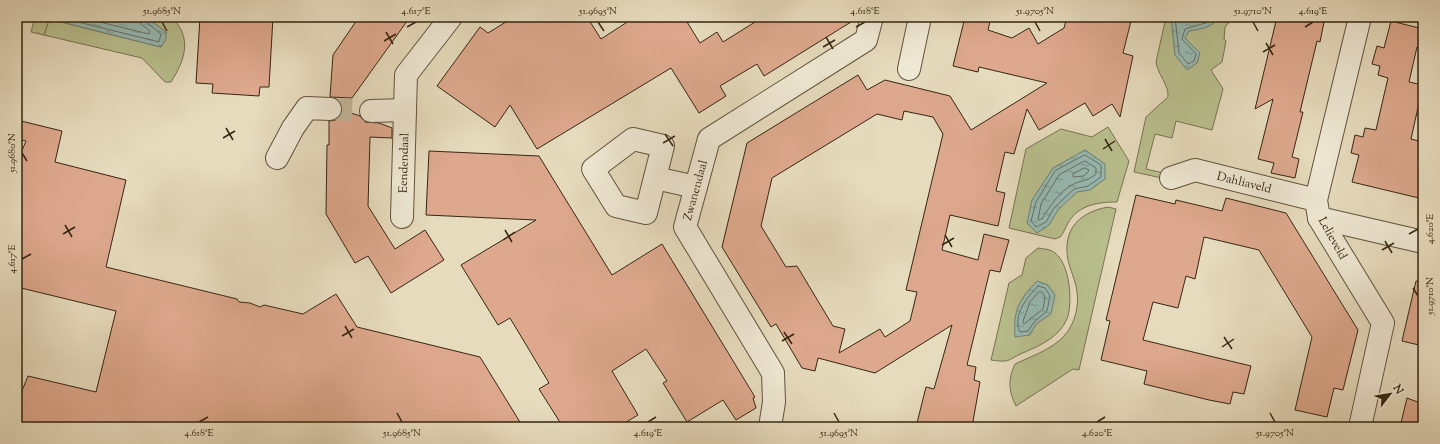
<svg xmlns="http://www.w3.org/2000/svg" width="1440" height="444" font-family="'Sorts Mill Goudy',serif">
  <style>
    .grass { fill: #b9bf8e; stroke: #787250 }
    .forest { fill: url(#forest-firs); stroke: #787250 }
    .water { fill: url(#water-ripples); stroke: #707f73 }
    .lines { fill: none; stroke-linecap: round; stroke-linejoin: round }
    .shore { stroke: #667063; stroke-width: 1 }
    .building { fill: #dda88d; stroke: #362611; fill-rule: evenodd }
    .minor-tunnel { stroke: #c3b79b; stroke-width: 22; stroke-dasharray: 22 11; stroke-linecap: butt }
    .minor-casing { stroke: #62533c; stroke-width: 24 }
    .minor { stroke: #efe8d4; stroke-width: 22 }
    .ticks { fill: none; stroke: #362611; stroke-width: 1.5 }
    .labels { text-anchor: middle; stroke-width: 3.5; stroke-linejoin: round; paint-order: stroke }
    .street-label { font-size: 12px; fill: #362611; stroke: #efe8d4 }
    .neatline { fill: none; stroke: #362611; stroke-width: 1.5 }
    .ticks-label { font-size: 10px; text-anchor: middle; fill: #362611 }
  </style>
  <defs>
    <pattern id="forest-firs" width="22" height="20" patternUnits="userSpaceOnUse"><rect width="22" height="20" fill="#b9bf8e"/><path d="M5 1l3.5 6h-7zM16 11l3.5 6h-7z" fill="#979b73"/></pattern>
    <pattern id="water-ripples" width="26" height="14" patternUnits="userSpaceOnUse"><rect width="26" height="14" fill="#97bbb5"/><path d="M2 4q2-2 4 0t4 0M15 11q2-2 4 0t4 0" fill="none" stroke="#7c9892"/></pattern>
  </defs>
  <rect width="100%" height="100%" fill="#e6dbbd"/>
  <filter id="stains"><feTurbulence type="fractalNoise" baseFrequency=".005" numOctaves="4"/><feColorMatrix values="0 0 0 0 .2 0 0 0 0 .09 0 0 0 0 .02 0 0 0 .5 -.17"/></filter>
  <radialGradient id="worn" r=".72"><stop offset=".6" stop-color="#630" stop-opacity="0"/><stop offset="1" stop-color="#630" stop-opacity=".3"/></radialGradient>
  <path class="grass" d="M146,17H171C193,37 185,60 171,82H165L142,58L44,35L49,19L161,47L166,32Z
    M1166,17H1242L1240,22L1231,20L1225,27L1224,39L1226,41L1222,62L1211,70L1223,89L1212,130L1176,121L1172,138L1155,134L1146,169L1163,173L1162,178L1134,172L1146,117L1168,97C1169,85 1158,75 1156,62Z
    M1108,127L1129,161L1117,202C1098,202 1078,205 1068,223C1065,228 1064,233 1060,237L1055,239L1009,228L1026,149L1061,129L1092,137Z
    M1108,207L1116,209L1079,370L1073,369L1016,406C1008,390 1008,379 1015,364C1032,356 1053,349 1065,335C1075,323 1079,307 1077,292C1076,281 1070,270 1068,260C1062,229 1080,212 1108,207Z
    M1038,248C1044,249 1050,249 1055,253C1070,264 1073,303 1067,319C1059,337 1041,345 1025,352C1006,360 1012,363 991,360L1009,283L1022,275L1026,258Z"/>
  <path class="forest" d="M35,17H50L44,35L31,32Z"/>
  <path class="water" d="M50,17H146L166,32V39L161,47L49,19Z
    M1171,17H1219C1212,28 1201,29 1189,31L1185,38L1200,53L1197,63L1187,70L1175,55Z
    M1085,150L1105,164V179L1090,190L1077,192L1058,210L1049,225L1037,233L1027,223L1032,200L1053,168Z
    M1037,281L1048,285L1055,295L1051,314L1036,324L1030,335L1015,337C1013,310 1019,300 1037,281Z"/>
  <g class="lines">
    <path class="shore" d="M58,17L159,42L161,34L146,22L144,17
      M79,17L149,34L150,31L141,24L139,17
      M1175,17L1179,53L1188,64L1194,61L1196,54L1182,39L1185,29L1212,21L1214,17
      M1085,155L1101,165V177L1088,186L1074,189L1054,208L1046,222L1036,227L1031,221L1036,202L1055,171Z
      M1085,161L1096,168V174C1086,182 1080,180 1072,185C1059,192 1050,206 1042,219L1038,220L1041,204L1059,175Z
      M1085,168L1089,170L1088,172L1084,176L1073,177V174Z
      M1038,286L1045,288L1050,296L1047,311L1034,322L1028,331L1020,332C1012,316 1027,297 1038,286Z
      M1039,292H1042L1045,297L1043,309L1024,324L1023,321L1030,302Z"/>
  </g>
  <path class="building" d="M200,17H273L269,87H260L259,96L212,93L213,84L196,83Z
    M359,17H410L352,98L330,97L333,55Z
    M514,17H587L601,39L635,17H684L700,43L717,32L723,42L763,17H859L764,76L757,64L720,86L726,96L699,113L671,68L537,149L510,105L495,127L437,86L480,27L488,33Z
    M965,17H991L988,30L1012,38L1029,28L1038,44L1064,28L1067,17H1132L1123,53L1133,56L1120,117L1112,104L1093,116L1085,103L1039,130L1027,109L1014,154L1005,152L996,191L1005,193L998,226L950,215L942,250L978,260L984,234L1009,240L1000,272L990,270L967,365L976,367L974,380L980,382L972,427H916L926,387L934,389L952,325L875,373L818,358L815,371L802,368L776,324L771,327L722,247L747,143L858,75L867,90L885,80L950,96L971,130L1047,83L979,67L978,72L953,66ZM904,111L933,117L943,134L906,290L917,292L910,321L885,337L880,329L839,353L845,329L833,326L797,266L786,267L761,226L772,178L877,114L902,120Z
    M1277,17H1325L1320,42L1317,41L1300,112H1303L1292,157L1299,159L1295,178L1271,173L1274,163L1258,159L1273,99L1255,109Z
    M1391,21L1423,29V49L1417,47L1409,82L1423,85L1411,139L1423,142V199L1352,182L1359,155L1351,153L1355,135L1363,137L1365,128L1376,130L1384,95L1388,78L1378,75L1380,66L1372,64L1377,46L1384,48Z
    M342,110L360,116L365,122L379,123L392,128V138L370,137L368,206L395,249L425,230L444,260L391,293L368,256L355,263L326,214L327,145H329V121L336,120L341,115Z
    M17,120L62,131L55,162L126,180L106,267L237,299L239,302L250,303L260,307L264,305L303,314L336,294L357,327L480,357L523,427H17V403L28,376L96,392L116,311L21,288L17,277V162L26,141L17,139Z
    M429,151L539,156L612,275L662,244L755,397L753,398L756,408L736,420L723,400L687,422L663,383L667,381L646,349L612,371L638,415L618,427H563L539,389L549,383L510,318L498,325L461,265L536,220L426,215Z
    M1136,195L1175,204L1176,200L1222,211L1226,198L1286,213L1358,330L1343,390L1334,388L1327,417L1295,410L1312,337L1259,250L1204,237L1195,279L1186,276L1178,308L1153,302L1143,340L1251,366L1244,394L1233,392L1230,404L1209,400L1144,384L1147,371L1101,360L1110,321L1106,320Z
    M1416,281L1423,282V346L1402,341Z
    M1407,398L1423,404V427H1400Z"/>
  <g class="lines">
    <path class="minor-tunnel" d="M330,109L371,111"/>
    <g class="minor-casing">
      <g id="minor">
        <path d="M909,69L920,17"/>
        <path d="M371,111L405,110"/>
        <path d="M633,139L663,146L646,213L616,206L593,169Z"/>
        <path d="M277,158L293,128L307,108L330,109"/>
        <path d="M655,178L696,187"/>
        <path id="s1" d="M1171,178L1195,170L1316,200"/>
        <path id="s2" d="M402,217L406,75L451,17"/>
        <path d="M1319,218L1423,242"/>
        <path id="s3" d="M770,427L774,402L773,373L685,227L709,139L866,40L872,17"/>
        <path d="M1360,427L1383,323L1319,218L1316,200L1360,17"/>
      </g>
    </g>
    <use href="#minor" class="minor"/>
  </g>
  <path class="ticks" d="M162,22L167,31M598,22L604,31M1035,22L1040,31M1253,22L1258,31M407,27L416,22M856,27L865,22M1305,27L1313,22M386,32L393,44M826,37L833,49M384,41L396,34M1266,43L1273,55M823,47L835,40M1263,52L1275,45M226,128L233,140M665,134L673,146M223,138L235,131M1105,139L1112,151M663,143L675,136M1103,149L1115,141M22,153L27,161M65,225L72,237M505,230L512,242M63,234L75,227M1409,234L1418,229M945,235L952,247M503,240L515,232M1385,241L1392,253M942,245L954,238M1382,250L1394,243M22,259L31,254M1413,288L1418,296M345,326L352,338M784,332L792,344M342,336L354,329M1224,337L1232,349M782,341L794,334M1222,347L1234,339M397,413L402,422M834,413L839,422M1270,413L1275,422M199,422L208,417M648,422L656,417M1097,422L1105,417"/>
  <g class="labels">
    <g class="street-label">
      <text dy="4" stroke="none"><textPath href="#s2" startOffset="54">Eendendaal</textPath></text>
      <text dy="4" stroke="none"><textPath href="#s1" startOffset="76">Dahliaveld</textPath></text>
      <text dy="4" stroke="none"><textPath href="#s3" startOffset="263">Zwanendaal</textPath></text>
      <text transform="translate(1333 238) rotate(61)" y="4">Lelieveld</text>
    </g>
  </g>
  <rect width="1440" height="444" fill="none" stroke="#e6dbbd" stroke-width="44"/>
  <g transform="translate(1390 394) rotate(59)" stroke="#efe8d4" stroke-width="3" paint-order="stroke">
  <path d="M0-3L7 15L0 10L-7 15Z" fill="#362611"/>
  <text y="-6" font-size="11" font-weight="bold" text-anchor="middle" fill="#362611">N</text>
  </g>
  <rect x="22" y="22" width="1396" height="400" class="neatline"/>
  <g class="ticks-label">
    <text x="162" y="14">51.9685°N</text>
    <text x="416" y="14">4.617°E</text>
    <text x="598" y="14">51.9695°N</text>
    <text x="865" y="14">4.618°E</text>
    <text x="1035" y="14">51.9705°N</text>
    <text x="1253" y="14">51.9710°N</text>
    <text x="1313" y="14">4.619°E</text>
    <text transform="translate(11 153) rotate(-90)" y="4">51.9680°N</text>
    <text transform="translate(1429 229) rotate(-90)" y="4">4.620°E</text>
    <text transform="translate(11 259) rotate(-90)" y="4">4.617°E</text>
    <text transform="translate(1429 296) rotate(-90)" y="4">51.9710°N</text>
    <text x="199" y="436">4.618°E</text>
    <text x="402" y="436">51.9685°N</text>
    <text x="648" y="436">4.619°E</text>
    <text x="839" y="436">51.9695°N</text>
    <text x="1097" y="436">4.620°E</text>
    <text x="1275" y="436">51.9705°N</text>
  </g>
  <rect width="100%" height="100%" filter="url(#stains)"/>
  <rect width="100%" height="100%" fill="url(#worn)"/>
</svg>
